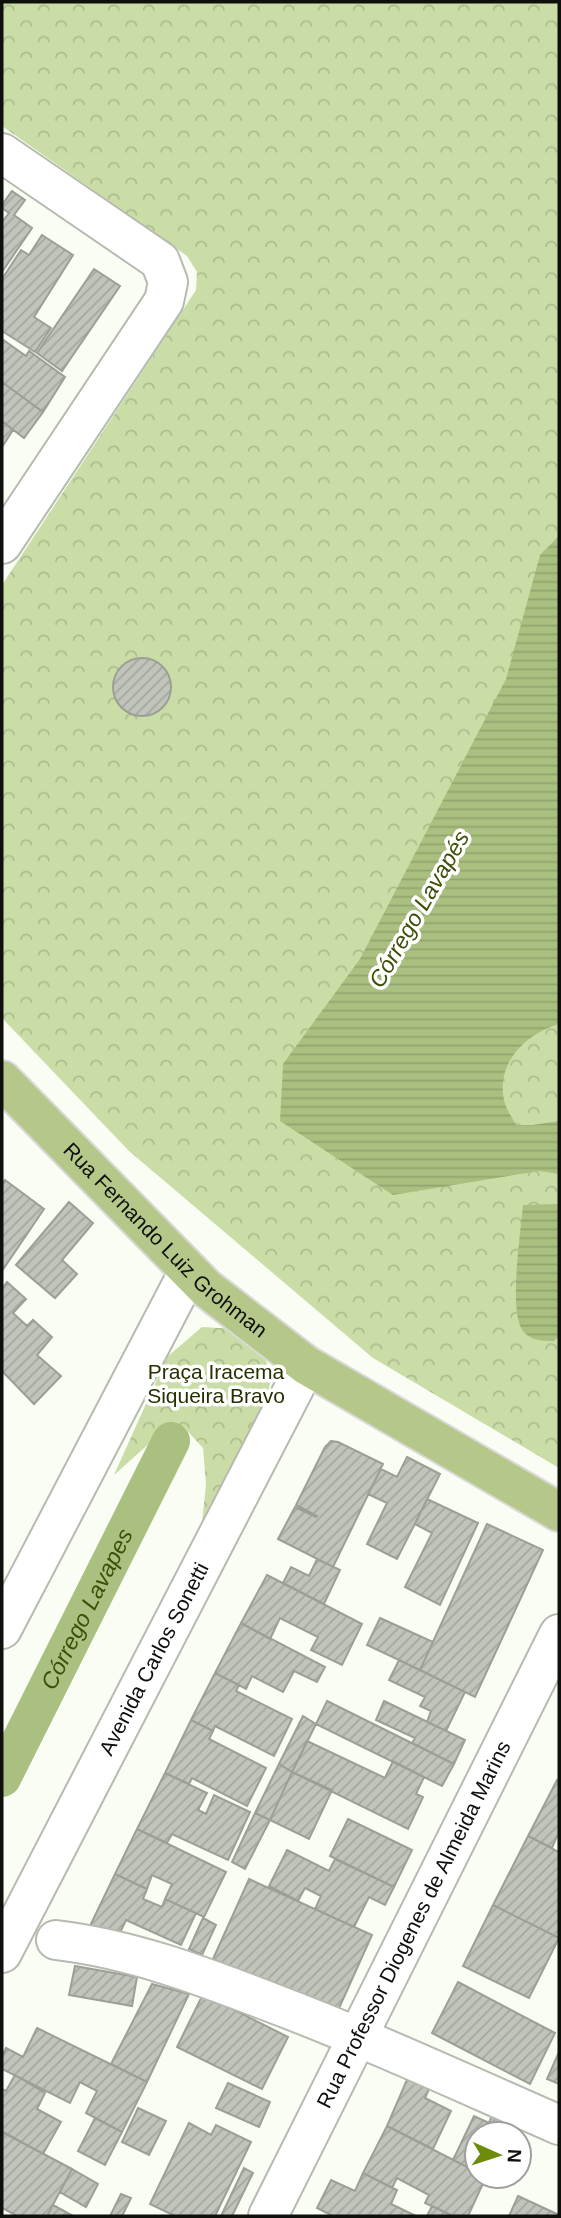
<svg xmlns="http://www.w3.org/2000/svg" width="561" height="2218" font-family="Arial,sans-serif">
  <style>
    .park { fill: url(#park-crowns) }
    .water { fill: url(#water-rules) }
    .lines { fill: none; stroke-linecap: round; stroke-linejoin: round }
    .canal { stroke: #aac081; stroke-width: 38 }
    .building { fill: url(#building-hatch); stroke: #9c9f96; stroke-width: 2 }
    .minor-casing { stroke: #b6bab0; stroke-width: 42 }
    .major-casing { stroke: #d9d9d8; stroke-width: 42 }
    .minor { stroke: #fff; stroke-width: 38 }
    .major { stroke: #b5c88a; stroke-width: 38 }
    .labels { text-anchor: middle; stroke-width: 7; stroke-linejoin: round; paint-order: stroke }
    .street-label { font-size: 21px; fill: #0f100d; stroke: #fff }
    .park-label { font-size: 21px; fill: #253101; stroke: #fff }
    .water-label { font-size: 23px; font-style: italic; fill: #3e5007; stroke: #fff }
  </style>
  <defs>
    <pattern id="park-crowns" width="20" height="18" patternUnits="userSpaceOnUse" patternTransform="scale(1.75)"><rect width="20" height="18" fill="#cadda6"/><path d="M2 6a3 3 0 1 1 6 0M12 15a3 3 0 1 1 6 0" fill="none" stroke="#acbd8e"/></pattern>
    <pattern id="water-rules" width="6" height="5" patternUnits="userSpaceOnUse" patternTransform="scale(1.75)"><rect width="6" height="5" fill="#aac081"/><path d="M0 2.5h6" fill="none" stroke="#91a46e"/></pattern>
    <pattern id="building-hatch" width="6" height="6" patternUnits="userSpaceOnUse" patternTransform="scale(1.75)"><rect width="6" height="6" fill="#c0c4ba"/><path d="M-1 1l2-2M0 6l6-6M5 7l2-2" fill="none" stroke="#a4a79f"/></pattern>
  </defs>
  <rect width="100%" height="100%" fill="#f9fdf3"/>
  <path class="park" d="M2,2H559V1468L373,1358L129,1151L2,1018V585L196,290L197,272L187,256L2,126Z
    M202,1327L236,1329L259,1346L272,1375L259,1430L214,1510L202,1523L206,1484L203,1448L183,1426L152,1441L114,1475L167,1357Z"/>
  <path class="water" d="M559,536V1024C526,1034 496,1062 504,1100C506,1109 512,1117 516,1125H532L559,1121V1174L539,1171L393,1195L280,1121L283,1064L360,959L506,679L540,555Z
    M559,1204V1336L554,1341C542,1341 531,1341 523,1331C508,1312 521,1232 523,1205Z"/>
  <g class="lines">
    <path class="canal" id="s1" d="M2,1778L171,1441"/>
  </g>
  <path class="building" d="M12,191L25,200L14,215L32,228L2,272V222L9,213L2,208V205Z
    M42,235L73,255L34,317L51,328L35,352L2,331V279L21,250L29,255Z
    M94,269L120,286L62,371L37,353Z
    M2,339L26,356L29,351L65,377L43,412L2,382Z
    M2,382L43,412L24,438L2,421Z
    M2,421L13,430L2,447Z
    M113 687a29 29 0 1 1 58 0a29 29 0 1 1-58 0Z
    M5,1180L44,1209L2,1271V1185Z
    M69,1202L93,1223L62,1260L77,1274L55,1298L16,1265Z
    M7,1282L26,1299L13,1313L27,1326L33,1320L52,1337L37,1355L61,1376L34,1404L2,1371V1289Z
    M331,1441L338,1442L383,1464L333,1567L278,1539L295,1507L316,1517L317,1516L296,1505L325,1447Z
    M407,1457L440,1474L397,1559L367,1544L387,1503L368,1494L381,1469L397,1477Z
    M427,1499L478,1523L440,1605L405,1587L432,1533L415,1524Z
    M487,1524L543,1550L475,1697L420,1670Z
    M317,1559L340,1570L324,1604L283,1583L291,1567L309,1576Z
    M267,1575L362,1624L342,1665L311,1650L318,1637L280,1618L270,1639L241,1623Z
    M380,1618L433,1642L420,1670L367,1645Z
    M241,1623L325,1667L317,1682L294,1671L283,1692L252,1676L246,1689L215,1673Z
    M399,1660L465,1692L446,1731L427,1722L431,1711L420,1706L425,1697L389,1680Z
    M215,1673L239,1685L236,1691L292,1719L274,1756L215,1726L213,1731L191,1720Z
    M327,1701L454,1764L442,1786L316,1724Z
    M384,1701L465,1740L454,1764L412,1743L415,1738L376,1720Z
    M303,1716L316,1724L292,1772L279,1764Z
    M191,1720L213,1731L209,1739L266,1768L247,1806L192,1778L189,1784L165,1773Z
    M307,1741L385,1778L393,1761L424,1777L416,1794L423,1797L408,1829L292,1772Z
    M279,1764L292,1772L270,1820L255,1813Z
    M292,1772L332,1790L309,1839L270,1820Z
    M165,1773L207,1793L198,1810L206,1814L214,1795L250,1812L228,1860L172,1834L167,1843L137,1829Z
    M557,1780L559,1781V1837L557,1836L552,1848L528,1836Z
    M255,1813L270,1820L245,1869L232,1862Z
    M348,1819L412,1850L394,1887L330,1856Z
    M137,1829L226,1872L204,1917L165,1899L172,1884L152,1875L147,1889L115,1874Z
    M528,1836L559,1852V1938L493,1905Z
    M287,1850L329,1871L335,1859L394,1887L385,1905L369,1897L354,1927L315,1909L321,1896L305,1888L298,1901L269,1886Z
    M115,1874L147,1889L143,1899L162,1907L165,1899L196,1913L181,1945L126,1920L117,1939L87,1932Z
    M249,1879L372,1935L336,2015L213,1959Z
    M493,1905L559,1938L529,1998L463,1966Z
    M203,1918L216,1925L202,1955L189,1949Z
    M75,1966L137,1977L132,2006L69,1995Z
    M458,1982L555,2033L530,2084L432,2033Z
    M152,1984L189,1994L147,2082L111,2064Z
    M203,1994L288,2037L262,2089L177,2047Z
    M37,2028L147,2082L122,2132L86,2113L97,2091L80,2082L70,2103L2,2069V2057L6,2048L23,2057Z
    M559,2052V2084L547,2079Z
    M412,2068L434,2078L425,2098L451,2111L433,2149L387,2126Z
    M15,2075L45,2093L37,2109L61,2122L43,2154L2,2131V2089L6,2091Z
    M228,2083L270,2102L259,2127L216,2108Z
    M495,2107L516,2117L507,2134H477V2172L453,2160L474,2116L489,2123Z
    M138,2108L166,2121L149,2155L122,2142Z
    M95,2118L122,2132L105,2165L78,2151Z
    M189,2123L211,2135L216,2125L251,2142L215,2216H175L150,2204Z
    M387,2126L477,2172V2176L486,2177L468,2216H453L425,2203L429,2195L397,2178L392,2188L363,2173Z
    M4,2133L72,2169L47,2216H17L2,2208V2137Z
    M244,2168L253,2173L232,2216H221Z
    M72,2169L98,2184L86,2207L60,2192Z
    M363,2173L397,2190L391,2204L416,2216H333L317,2208L331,2180L355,2191Z
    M121,2194L131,2198L122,2216H110Z
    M518,2196L559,2215V2216H509Z
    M53,2205L73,2216H47Z
    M432,2206L453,2216H427Z"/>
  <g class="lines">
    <g class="minor-casing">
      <g id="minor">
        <path d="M2,153L160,261L168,282L164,301L2,544"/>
        <path d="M2,1629L189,1271"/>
        <path d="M56,1940C131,1949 200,1975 270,2002C368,2039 463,2083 559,2125"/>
        <path id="s2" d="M2,1953L306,1365"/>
        <path id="s3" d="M268,2216L559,1634"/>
      </g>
    </g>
    <g class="major-casing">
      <g id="major">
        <path id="s4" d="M2,1080L206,1288L306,1365L559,1512"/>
      </g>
    </g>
    <use href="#minor" class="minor"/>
    <use href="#major" class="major"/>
  </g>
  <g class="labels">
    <g class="street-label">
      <text dy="7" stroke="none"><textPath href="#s4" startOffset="229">Rua Fernando Luiz Grohman</textPath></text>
      <text dy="7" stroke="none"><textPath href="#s2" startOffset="331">Avenida Carlos Sonetti</textPath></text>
      <text dy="7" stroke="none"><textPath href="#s3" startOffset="326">Rua Professor Diogenes de Almeida Marins</textPath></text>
    </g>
    <g class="park-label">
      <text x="216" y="1379">Praça Iracema<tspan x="216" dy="24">Siqueira Bravo</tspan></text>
    </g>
    <g class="water-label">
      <text transform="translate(419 909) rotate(-60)" y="8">Córrego Lavapés</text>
      <text dy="8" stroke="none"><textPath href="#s1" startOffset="189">Córrego Lavapes</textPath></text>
    </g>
  </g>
  <rect width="561" height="2218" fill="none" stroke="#0f100d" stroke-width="7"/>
  <g transform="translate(498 2155) rotate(93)"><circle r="33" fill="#ffffff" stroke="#9f9f9e" stroke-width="2"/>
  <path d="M0-5L12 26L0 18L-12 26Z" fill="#6d8c0c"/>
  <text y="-10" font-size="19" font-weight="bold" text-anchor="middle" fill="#0f100d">N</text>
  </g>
</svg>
